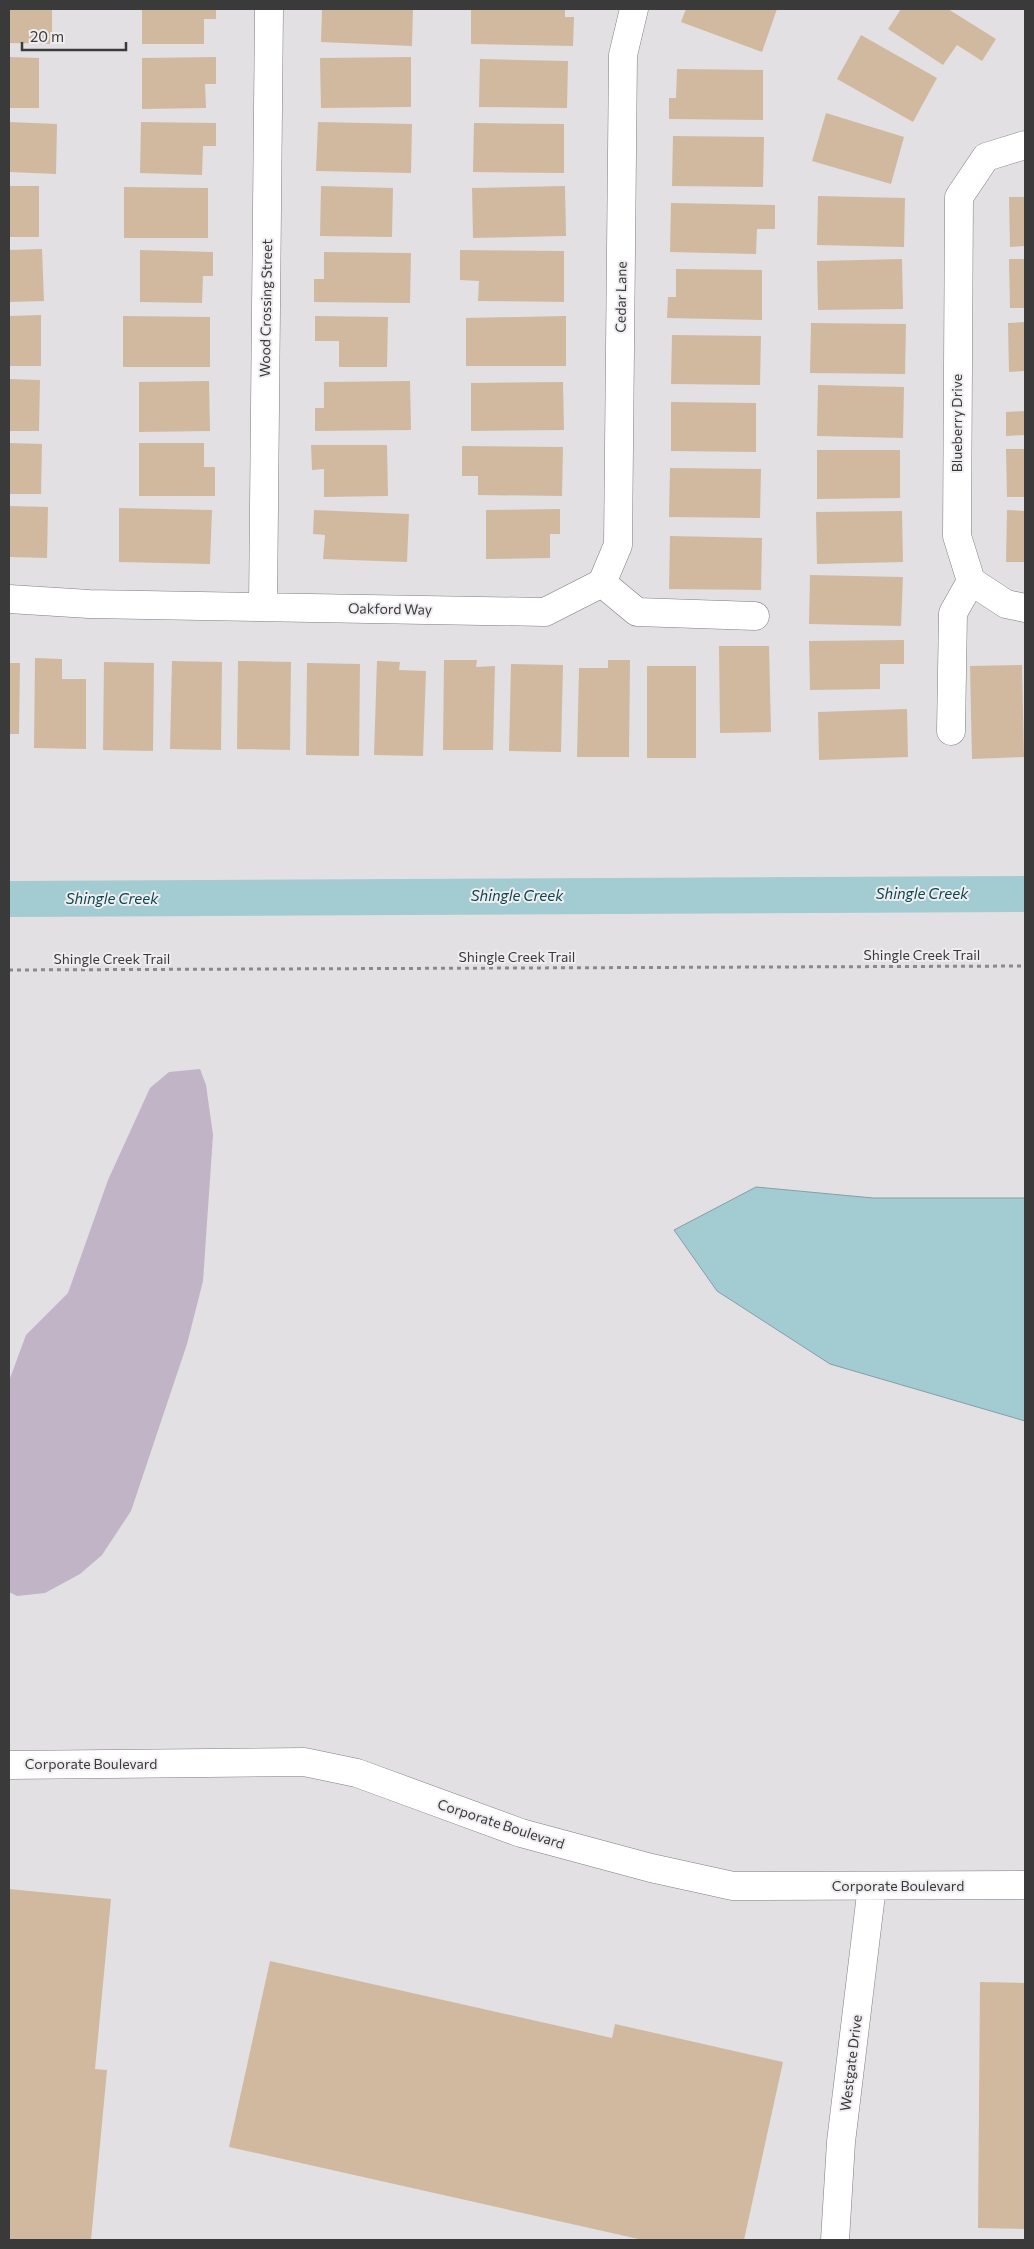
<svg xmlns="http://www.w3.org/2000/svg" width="1034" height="2249" font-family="Commissioner,sans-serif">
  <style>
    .green { fill: #c0b4c6 }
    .water { fill: #a2cbd2; stroke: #83a0a5 }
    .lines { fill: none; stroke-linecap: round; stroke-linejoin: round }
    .canal { stroke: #a2cbd2; stroke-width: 36 }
    .building { fill: #d1b99f }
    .minor-casing { stroke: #7f7d80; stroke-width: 29 }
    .path { stroke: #8a898b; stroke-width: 3; stroke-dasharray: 4 4; stroke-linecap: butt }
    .minor { stroke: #fff; stroke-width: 28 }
    .labels { text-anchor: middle; stroke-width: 4; stroke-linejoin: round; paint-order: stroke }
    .street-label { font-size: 14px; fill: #3b3a3b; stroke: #efedf0 }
    .water-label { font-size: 15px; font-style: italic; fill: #0a4850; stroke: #efedf0 }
  </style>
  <rect width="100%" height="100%" fill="#e2e0e3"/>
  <path class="green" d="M200,1069L206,1085L213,1135L203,1281L187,1344L131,1511L102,1555L80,1574L45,1593L17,1596L9,1592V1381L26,1335L68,1293L108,1180L150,1088L169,1072Z"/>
  <path class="water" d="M756,1187L873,1198H1025V1421L830,1364L717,1291L674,1230Z"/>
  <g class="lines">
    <path class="canal" d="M9,899L1025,894"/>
  </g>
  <path class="building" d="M9,9H52V44L9,43Z
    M142,9H216V19H204V44H142Z
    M322,9H413L412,46L321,42Z
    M471,9H565V17H574L573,46L471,44Z
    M686,9H777L762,52L681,22Z
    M901,9H948L996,39L982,61L957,45L943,65L888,29Z
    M861,35L937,78L913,122L837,79Z
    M9,57L39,58V108H9Z
    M216,57V84H205L206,108L142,109V58Z
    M411,57V107L321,108L320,58Z
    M480,59L568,61L567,108L479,107Z
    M677,69L763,70V120L669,119V98H676Z
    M826,113L904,137L891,184L812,161Z
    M9,122L57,124L56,174L9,172Z
    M141,122L216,123V146H203L202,175L140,173Z
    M318,122L412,124L411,173L316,171Z
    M474,123L564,124V173L473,172Z
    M673,136L764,137L763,187L672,186Z
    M9,186H39V237H9Z
    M321,186L393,188L392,237L320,236Z
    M565,186L566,236L473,238L472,188Z
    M124,187L208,188V238H124Z
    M818,196L905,198L904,247L817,245Z
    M1009,197H1025V246L1010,247Z
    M671,203L775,205V229H757L756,254L670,252Z
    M42,249L44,301L9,302V250Z
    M140,250L213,252V276H203L202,303L140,302Z
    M460,250L564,251V302L478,301L479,281L460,280Z
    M324,252L411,253L410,303L314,302V279H324Z
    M902,259L903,309L818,310L817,261Z
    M1009,259H1025V308H1010Z
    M676,269L762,270V320L667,318L668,297H676Z
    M41,315V366H9V316Z
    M123,316L210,317V367H123Z
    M315,316L388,317L387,367H339V341H315Z
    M566,316V366H466V318Z
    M1025,322V371L1009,372L1008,323Z
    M811,323L906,324L905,374L810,373Z
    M672,335L761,336L760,385L671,384Z
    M9,379L40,380L39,431H9Z
    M209,381L210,431L139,432V382Z
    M410,381L411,430L315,431V408H324V382Z
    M563,382L564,430L471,431V383Z
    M818,385L904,387L903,438L817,436Z
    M671,402L756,403V452L671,451Z
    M1025,411V435L1006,436V412Z
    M9,443L42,444L41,494H9Z
    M139,443H204V467H215V496H139Z
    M311,445H387L388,496L324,497V469L312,470Z
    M462,446L563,447L562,496L478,495V476H462Z
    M1006,449H1025V497H1007Z
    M817,450H900V498L817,499Z
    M670,468L761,469L760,518L669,517Z
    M9,506L48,507L47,558L9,557Z
    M119,508L212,510L210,564L119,562Z
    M560,509V534H550V558L486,559V510Z
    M314,510L409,514L407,562L323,559L325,535L313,534Z
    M1007,510L1025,511V562H1006Z
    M902,511L903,562L817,564L816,512Z
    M670,536L762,538L761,590L669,589Z
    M810,575L903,577L901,626L809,624Z
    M904,640V664H880V689L810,690L809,641Z
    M719,646H769L771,732L720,733Z
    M35,658L62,659V679H86V749L34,748Z
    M444,660H477L476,667L495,666L493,750H443Z
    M608,660H630L629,757H577L579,668H608Z
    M172,661L222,662L221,750L170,749Z
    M238,661L291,662L290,750L237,749Z
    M377,661L400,662L399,670L426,671L423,756L374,755Z
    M104,662L154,663L153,751L103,750Z
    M9,663H20L19,734H9Z
    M307,663L360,664L359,756L306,755Z
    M511,664L563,665L561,752L509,751Z
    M1022,665L1024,757L972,759L970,666Z
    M647,666H696V758H647Z
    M907,709L908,757L819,760L818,712Z
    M9,1889L111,1899L95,2069L107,2070L91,2240H9Z
    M270,1961L612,2038L615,2024L783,2062L744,2240H643L229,2147Z
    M980,1982L1025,1983V2229L978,2228Z"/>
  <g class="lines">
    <g class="minor-casing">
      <path id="minor" d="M971,581L1006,604L1025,608
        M602,583L618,545L623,55L634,9
        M602,583L637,612L755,616
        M9,599L89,604L545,612L602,583
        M263,607L269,9
        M951,731L953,613L971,581L957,536L959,197L986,157L1025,145
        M9,1765L304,1762L357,1773L521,1833L651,1868L733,1886L1025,1885
        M835,2240L841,2142L872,1886"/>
    </g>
    <path class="path" d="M9,970L1025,966"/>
    <use href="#minor" class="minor"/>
  </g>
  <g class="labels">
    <g class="street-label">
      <text transform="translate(621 297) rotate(-89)" y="5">Cedar Lane</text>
      <text transform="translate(266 308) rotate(-89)" y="5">Wood Crossing Street</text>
      <text transform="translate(957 423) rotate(-90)" y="5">Blueberry Drive</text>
      <text transform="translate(390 609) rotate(1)" y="5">Oakford Way</text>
      <text x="922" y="960">Shingle Creek Trail</text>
      <text x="517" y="962">Shingle Creek Trail</text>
      <text x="112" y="964">Shingle Creek Trail</text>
      <text x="91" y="1769">Corporate Boulevard</text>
      <text transform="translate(501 1824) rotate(18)" y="5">Corporate Boulevard</text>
      <text x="898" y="1891">Corporate Boulevard</text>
      <text transform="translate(851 2063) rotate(-83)" y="5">Westgate Drive</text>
    </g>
    <g class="water-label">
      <text x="922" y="899">Shingle Creek</text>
      <text x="517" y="901">Shingle Creek</text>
      <text x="112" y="904">Shingle Creek</text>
    </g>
  </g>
  <rect width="1034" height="2249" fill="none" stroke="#3b3a3b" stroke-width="20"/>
  <path d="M22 42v8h104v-8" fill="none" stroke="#3b3a3b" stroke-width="2.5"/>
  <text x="30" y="42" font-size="15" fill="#3b3a3b" stroke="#efedf0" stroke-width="4" paint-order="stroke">20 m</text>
</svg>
